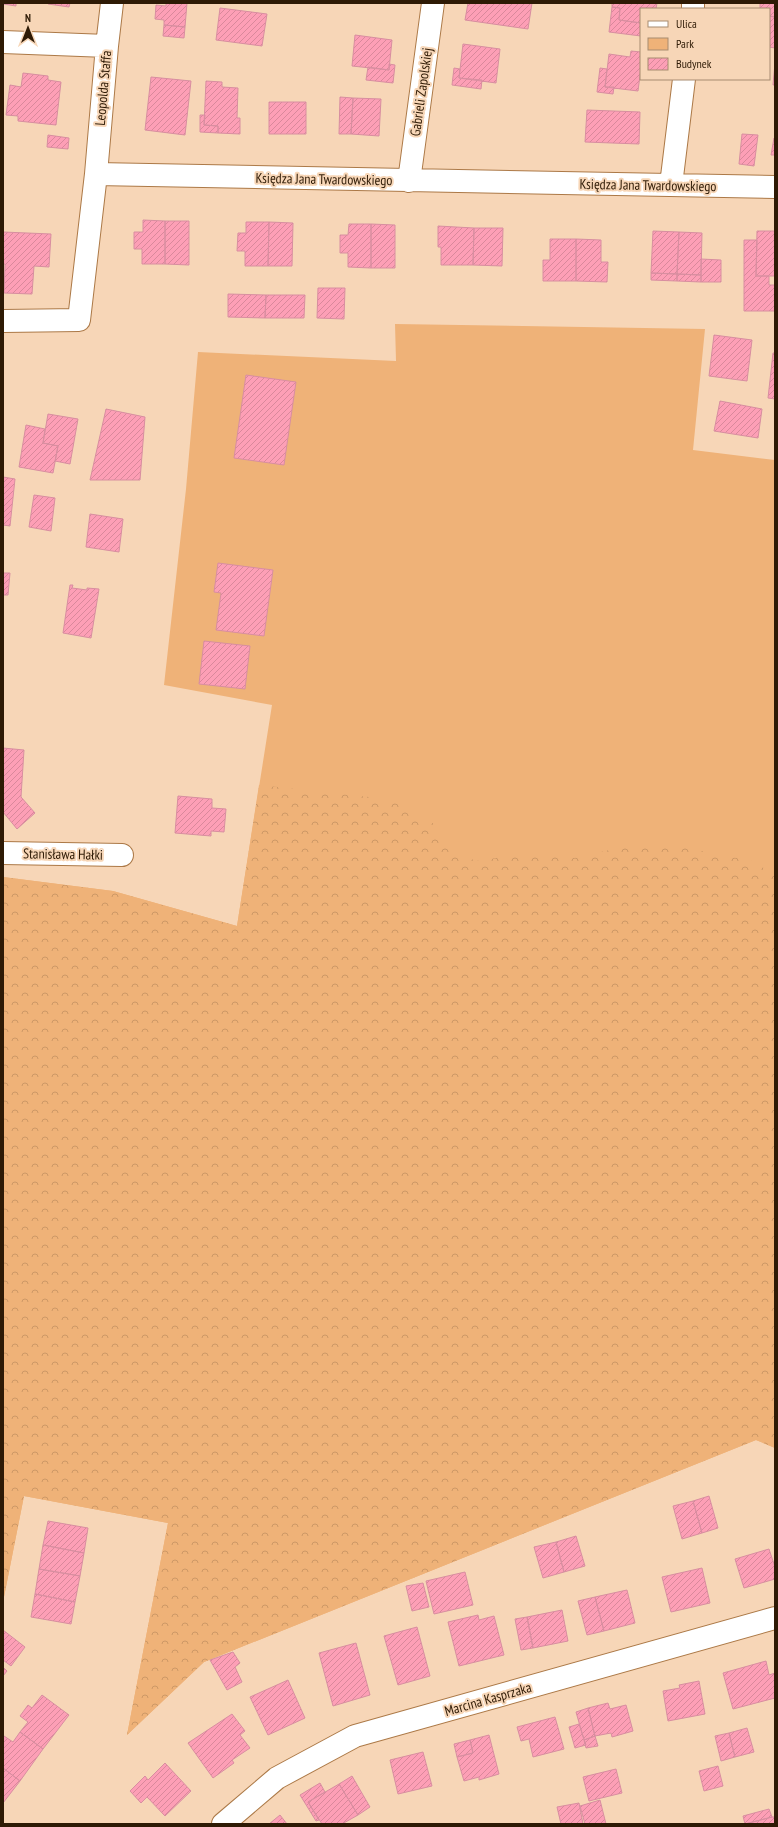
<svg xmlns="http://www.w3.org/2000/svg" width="778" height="1827" font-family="'PT Sans Narrow',sans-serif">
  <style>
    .green { fill: #efb278 }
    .forest { fill: url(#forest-crowns) }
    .building { fill: url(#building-hatch); stroke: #d88ea0 }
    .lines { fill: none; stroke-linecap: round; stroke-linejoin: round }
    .minor-casing { stroke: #ac7947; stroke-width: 24 }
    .minor { stroke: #fff; stroke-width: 22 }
    .labels { text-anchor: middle; stroke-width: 4; stroke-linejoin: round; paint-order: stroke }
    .street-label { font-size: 14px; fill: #2e1a05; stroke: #f7d6b7 }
  </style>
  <defs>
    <pattern id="forest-crowns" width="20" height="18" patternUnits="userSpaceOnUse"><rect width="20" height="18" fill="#efb278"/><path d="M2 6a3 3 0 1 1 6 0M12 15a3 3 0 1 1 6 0" fill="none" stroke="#cd9866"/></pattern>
    <pattern id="building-hatch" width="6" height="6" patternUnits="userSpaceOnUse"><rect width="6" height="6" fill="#fd9fb6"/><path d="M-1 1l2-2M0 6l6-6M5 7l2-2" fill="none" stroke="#d9889b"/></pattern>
  </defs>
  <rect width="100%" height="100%" fill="#f7d6b7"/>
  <path class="green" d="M395,324L705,329L693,450L775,460V1448L756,1440L204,1662L127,1735L168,1523L24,1496L3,1602V877L113,891L237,926L272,705L164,685L186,489L198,352L396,361Z"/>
  <path class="forest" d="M259,785L369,797L403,805L434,824L445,840L457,853L476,861L538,852L569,859L641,843L672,845L752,861L775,875V1448L756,1440L204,1662L127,1735L168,1523L24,1496L3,1602V877L113,891L237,926Z"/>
  <path class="building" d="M3,3H16V6L3,4Z
    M48,3H70L69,7L48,4Z
    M166,3H187L185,27L164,25V20L155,19L156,5L166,6Z
    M468,3H532L528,29L465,20Z
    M612,3H657L656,9H641V23L619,20L620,8L612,7Z
    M760,3H775V17L769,16V9H760Z
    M612,7L620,8L619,20L641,23V36L609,32Z
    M220,8L267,14L262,46L216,40Z
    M769,16L775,17V48L769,47Z
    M164,25L185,27L184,38L163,36Z
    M355,35L392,40L389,70L352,66Z
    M463,44L500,49L496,83L459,78Z
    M631,51L641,52V68L638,91L605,87L609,54L630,57Z
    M775,63V85H773Z
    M389,64L395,65L393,83L366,80L368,67L389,70Z
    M454,68L460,69L459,78L482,80L481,89L452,85Z
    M600,68L607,69L605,87H614L613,94L597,92Z
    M23,73L48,76V80L61,82L56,125L18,121V116L6,115L10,85L21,87Z
    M151,77L191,81L185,135L145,130Z
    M206,81L222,82V87L238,88L237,118H240V134L218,133V126L204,125Z
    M340,97L353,98L351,134H339Z
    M353,98L381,99L379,136L351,134Z
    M269,102H306V134H269Z
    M587,110L640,112L639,144L585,142Z
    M200,115H205L204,125L218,126V133L200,132Z
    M742,134L758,135L754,166L739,164Z
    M48,135L69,138L68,149L47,147Z
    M774,138H775V155H771Z
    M143,220L165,221V264H142V249H134V232H143Z
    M165,221H189V265L165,264Z
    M246,222H269L268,266H245V251H237L238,233H246Z
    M269,222L293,223L292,266H268Z
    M349,224H371V268L348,267V253H340V235H348Z
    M371,224L395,225V268H371Z
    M438,226L474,228L473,265H441V247H438Z
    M474,228H503L502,266L473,265Z
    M653,231L679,232L677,274L651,273Z
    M757,231H775V276H756Z
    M3,232L51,234L49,267L34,266L32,294L4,293L5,264H3Z
    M679,232L702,233L701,275L677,274Z
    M550,239H576V281H543V260H550Z
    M576,239L601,240V262H608L607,282L576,281Z
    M744,240H757L756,276H769V285H775V311H744Z
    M701,259L721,260V282H701Z
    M651,273L677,274V281L651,280Z
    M677,274L701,275V282L677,281Z
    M318,288H345L344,319L317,318Z
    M228,294L266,295L265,318L228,317Z
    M266,295H305L304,318H265Z
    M714,335L752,340L747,381L709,376Z
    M773,353H775V399L768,398Z
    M246,375L296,382L284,465L234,458Z
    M720,401L762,409L758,438L714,431Z
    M106,409L145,417L140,480H90Z
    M48,414L78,419L70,464L55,461L58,446L43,443Z
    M26,425L45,429L43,443L58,446L53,473L19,467Z
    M3,477L15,479L10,526L3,525Z
    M34,495L55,498L51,531L29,527Z
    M90,514L123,519L119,552L86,547Z
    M218,563L273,570L264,636L216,630L221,593L214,592Z
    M3,573H10L8,595H3Z
    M70,585H73L72,588L87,590V588L99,589L91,638L63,633Z
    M204,641L250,646L245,689L199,684Z
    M3,748L24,750L21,797L35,813L17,829L3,812Z
    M178,796L212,799V808L226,809L224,832L211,831V836L175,833Z
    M709,1496L718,1528L702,1533L693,1501Z
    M693,1501L702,1533L682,1539L673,1506Z
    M48,1521L88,1528L84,1553L43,1545Z
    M576,1536L585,1566L564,1572L556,1542Z
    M556,1542L564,1572L543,1578L534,1547Z
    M43,1545L84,1553L80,1576L39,1569Z
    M769,1549L775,1567V1579L744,1588L735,1559Z
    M702,1568L710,1603L671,1612L662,1577Z
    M39,1569L80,1576L75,1602L35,1594Z
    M465,1572L473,1605L434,1614L426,1581Z
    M423,1583L429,1607L412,1611L406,1586Z
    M627,1590L635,1623L604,1631L595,1597Z
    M35,1594L75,1602L71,1624L31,1617Z
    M595,1597L604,1631L587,1635L578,1601Z
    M562,1610L568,1641L533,1648L527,1617Z
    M478,1615L479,1620L494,1616L504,1655L459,1666L448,1622Z
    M527,1617L533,1648L521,1650L515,1619Z
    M417,1627L430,1676L398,1685L384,1636Z
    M3,1630L25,1647L11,1666L3,1660Z
    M356,1643L370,1695L333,1706L319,1653Z
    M233,1652L240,1663L235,1667L242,1682L227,1690L210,1660Z
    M766,1661L769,1675L775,1673V1698L733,1709L723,1673Z
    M3,1667L7,1671L3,1676Z
    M288,1680L305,1718L268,1735L250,1697Z
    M699,1681L705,1714L668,1721L663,1691L680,1688L679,1685Z
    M42,1695L69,1715L43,1749L20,1732L28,1722L20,1716L28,1705L32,1708Z
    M608,1703L610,1709L626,1705L633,1731L612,1737L611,1733L595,1736L588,1708Z
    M588,1708L595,1736L584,1740L576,1712Z
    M232,1714L245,1731L240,1735L250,1748L232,1760L234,1763L213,1778L188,1743Z
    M555,1717L564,1749L533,1757L529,1739L521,1741L517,1727Z
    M579,1724L586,1745L575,1748L569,1727Z
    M747,1728L754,1752L735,1757L729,1733Z
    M20,1732L43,1749L20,1781L3,1768V1737L4,1736L13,1742Z
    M729,1733L735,1757L721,1761L715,1736Z
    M489,1735L499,1774L479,1780V1777L464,1781L457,1757L473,1753L470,1740Z
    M595,1736L598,1746L586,1748L584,1740Z
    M470,1740L473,1753L457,1757L454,1744Z
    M423,1752L432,1786L398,1794L390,1760Z
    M165,1763L191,1791L165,1816L147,1797L141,1803L130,1791L145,1776L148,1780Z
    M718,1766L723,1786L704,1791L699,1771Z
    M3,1768L20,1781L3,1803Z
    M616,1769L622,1793L589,1801L583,1777Z
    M352,1776L370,1807L358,1815L339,1784Z
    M320,1783L325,1792L308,1802L319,1820L316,1821L300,1795Z
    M339,1784L358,1815L342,1824H322L308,1802Z
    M600,1800L606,1824H585L580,1806Z
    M579,1803L583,1824H561L557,1807Z
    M769,1809L772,1817L745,1824L743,1816Z
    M280,1815L287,1824H269Z
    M772,1817H775V1824H745Z"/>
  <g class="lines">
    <g class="minor-casing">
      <path id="minor" d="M693,9V3
        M3,42L107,46
        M96,174L107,46L112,3
        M409,181L433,3
        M671,185L684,79
        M3,321L79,320L96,174L775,187
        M3,853L122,855
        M223,1824L277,1778L355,1736L775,1618"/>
    </g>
    <use href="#minor" class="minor"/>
  </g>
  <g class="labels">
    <g class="street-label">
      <text transform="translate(103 88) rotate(-85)" y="5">Leopolda Staffa</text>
      <text transform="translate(421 92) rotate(-82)" y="5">Gabrieli Zapolskiej</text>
      <text transform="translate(324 179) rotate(1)" y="5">Księdza Jana Twardowskiego</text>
      <text transform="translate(648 185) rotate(1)" y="5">Księdza Jana Twardowskiego</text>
      <text transform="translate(63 854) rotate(1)" y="5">Stanisława Hałki</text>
      <text transform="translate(488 1699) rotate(-16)" y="5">Marcina Kasprzaka</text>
    </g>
  </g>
  <rect width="778" height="1827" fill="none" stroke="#2e1a05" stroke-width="8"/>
  <rect x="640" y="8" width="130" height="72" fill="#f7d6b7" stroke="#a78b70"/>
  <rect x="648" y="21" width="20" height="6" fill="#ffffff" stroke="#a78b70"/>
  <text x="676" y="28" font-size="12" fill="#2e1a05">Ulica</text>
  <rect x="648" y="38" width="20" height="12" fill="#efb278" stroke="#a78b70"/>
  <text x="676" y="48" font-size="12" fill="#2e1a05">Park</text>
  <rect x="648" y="58" width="20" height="12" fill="url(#building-hatch)" stroke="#a78b70"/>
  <text x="676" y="68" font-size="12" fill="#2e1a05">Budynek</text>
  <g transform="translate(28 28)" stroke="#f7d6b7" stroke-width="3" paint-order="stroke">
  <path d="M0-3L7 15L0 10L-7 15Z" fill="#2e1a05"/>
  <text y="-6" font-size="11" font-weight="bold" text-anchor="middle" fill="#2e1a05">N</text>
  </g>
</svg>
